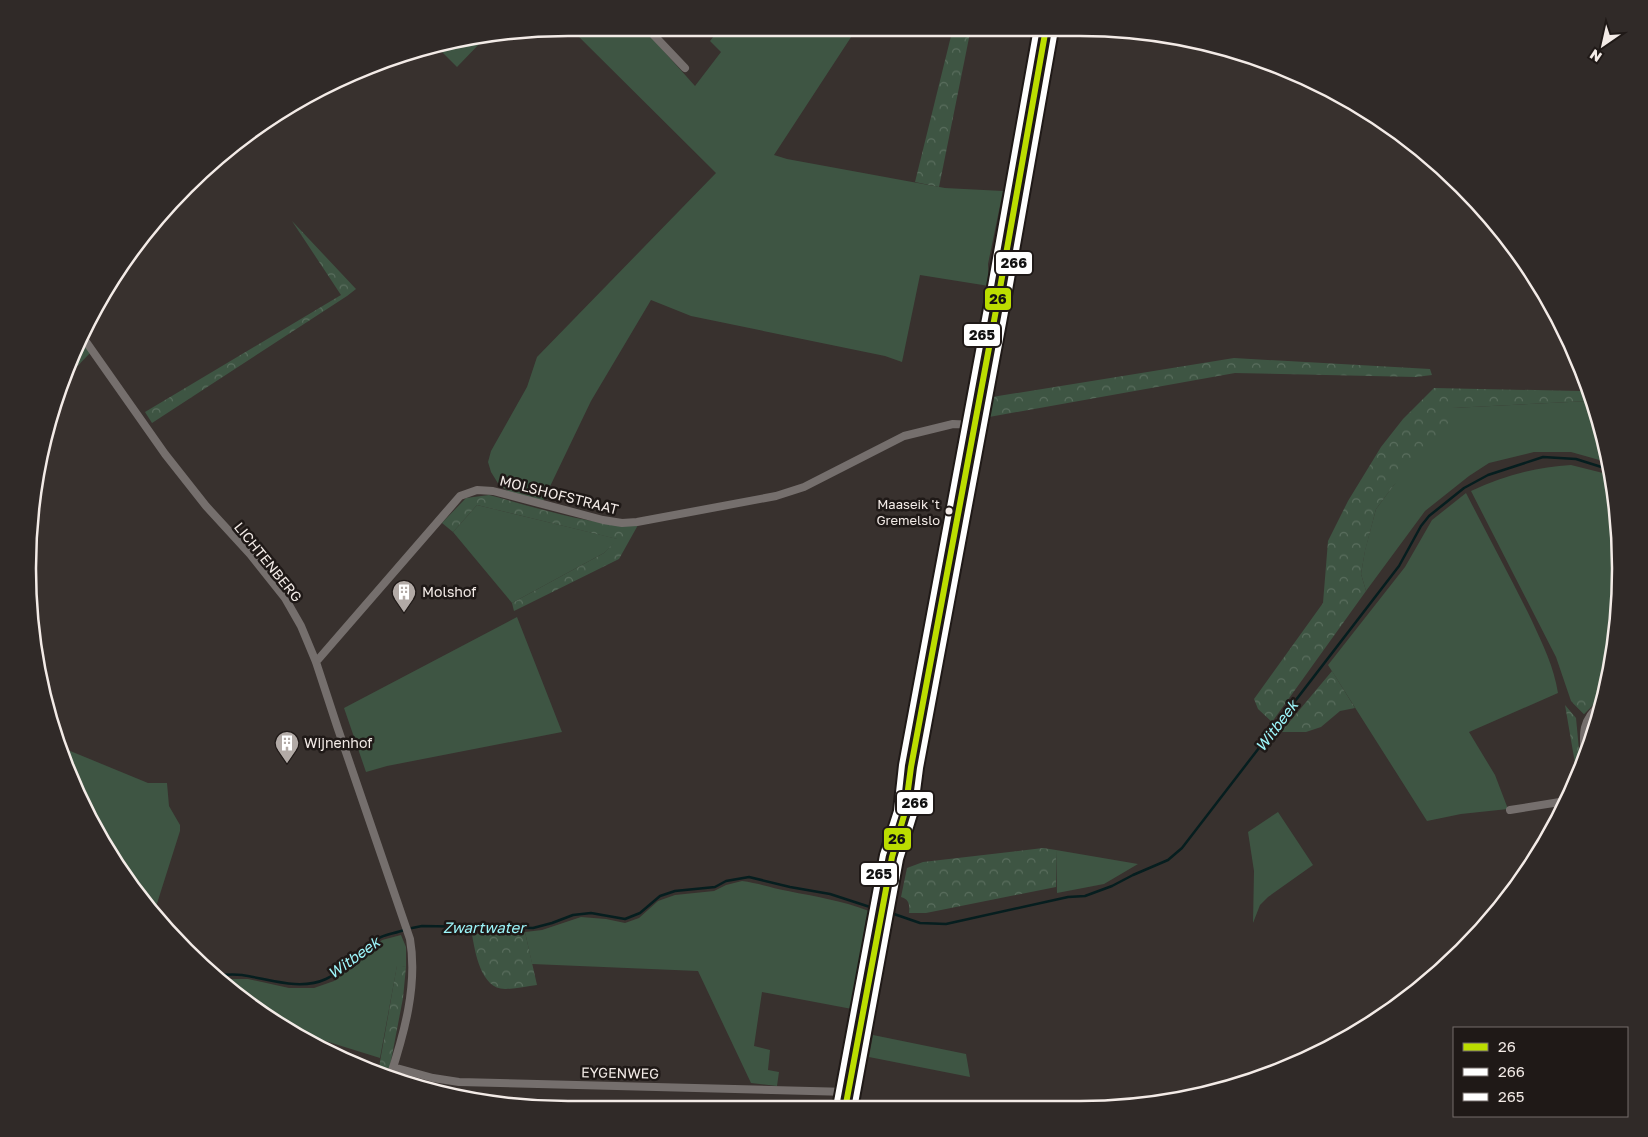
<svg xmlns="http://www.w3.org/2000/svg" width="1648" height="1137" font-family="'Golos Text',sans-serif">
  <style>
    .grass { fill: #3e5543 }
    .forest { fill: url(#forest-crowns) }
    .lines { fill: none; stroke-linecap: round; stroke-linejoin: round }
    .stream { stroke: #061e1f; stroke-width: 2.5 }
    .street { stroke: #756f6d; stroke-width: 8 }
    .secondary { stroke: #6f6865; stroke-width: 10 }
    .bus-1-casing { stroke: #1f1917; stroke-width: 10 }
    .bus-2-casing { stroke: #1f1917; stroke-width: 10 }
    .bus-3-casing { stroke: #1f1917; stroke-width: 10 }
    .bus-1 { stroke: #bd0; stroke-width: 6 }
    .bus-2 { stroke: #fff; stroke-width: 6 }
    .bus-3 { stroke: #fff; stroke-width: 6 }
    .bus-dot { fill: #f3ebe7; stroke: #1f1917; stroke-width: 2 }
    .labels { text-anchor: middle; stroke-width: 5; stroke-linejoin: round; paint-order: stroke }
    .bus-label { font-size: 13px; fill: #f3ebe7; stroke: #1f1917; text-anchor: end }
    .street-label { font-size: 14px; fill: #f3ebe7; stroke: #1f1917 }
    .poi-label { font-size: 14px; fill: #f3ebe7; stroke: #1f1917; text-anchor: start }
    .water-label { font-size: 15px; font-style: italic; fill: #9df6fb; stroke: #1f1917 }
    .rim { fill: none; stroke: #f3ebe7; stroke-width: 2.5 }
    .line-badge { stroke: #1f1917; stroke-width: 2 }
    .pale-badge-label { font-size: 14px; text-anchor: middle; font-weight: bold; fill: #111 }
  </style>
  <defs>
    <pattern id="forest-crowns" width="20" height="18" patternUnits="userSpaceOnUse" patternTransform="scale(1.25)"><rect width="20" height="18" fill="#3e5543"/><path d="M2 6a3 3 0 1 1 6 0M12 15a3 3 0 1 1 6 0" fill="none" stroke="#5a6e5e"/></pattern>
  </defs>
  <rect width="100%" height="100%" fill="#38312e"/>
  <path class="grass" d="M570,28H643L695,86L721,52L710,41L720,28H857L774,155L787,159L945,188L1003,191L988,264L989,286L920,275L902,362L885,356L691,316L651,300L591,401L543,501L508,491L499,485L491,472L488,462L491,451L527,387L537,357L716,173Z
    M485,38L457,67L435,45Z
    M1591,399L1610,463L1571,452H1534L1489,463L1469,476L1425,511L1366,591L1361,574L1365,550L1376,509L1451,408L1589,401Z
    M1571,465L1611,475L1620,569L1610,674L1604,694L1584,714L1571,701L1556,657L1471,491C1503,476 1536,467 1571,465Z
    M1466,493C1488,536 1511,578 1532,621C1543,645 1554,667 1558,693L1469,732L1495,775L1508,809L1461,814L1427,821L1328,665L1405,567L1432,520Z
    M477,505L618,539L604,553L512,603L453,532Z
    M517,617L562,732L387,766L366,772L344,708Z
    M1599,711L1589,744L1587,728Z
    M63,748L148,783H167L169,806L180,825V831L154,913L119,869L83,808Z
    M1278,812L1313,865L1268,897L1260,905L1253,923L1254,871L1248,832Z
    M1056,850L1138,864L1104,884L1057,893Z
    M742,881C758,883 772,888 788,891C817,897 840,900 869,911L866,919L852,1009L762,992L754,1046L770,1050L768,1070L779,1072L777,1086L751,1083L698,971L532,964L525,932L542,930L581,917L606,919L625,923L639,918L658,901L675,895L714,891L726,885Z
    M401,935L406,947V967L397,966L380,1058L319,1039L317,1045L268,1018L260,1012L264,1005L250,1004L220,979H248L289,988H314L334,981L382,940Z
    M873,1035L966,1054L970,1077L869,1057Z"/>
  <path class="forest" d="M953,28H971L939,187L915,182Z
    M292,221L356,289L347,296L152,423L145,412L341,295Z
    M81,338L91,352L63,381L69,361Z
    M1234,358L1430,369L1432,375L1416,377L1235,373L989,417L992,397Z
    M1434,388L1581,391L1587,388L1591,399L1589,401L1452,408L1447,426L1394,485L1376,509L1365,551L1361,574L1366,591L1272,722L1258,709L1254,699L1323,603L1328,541L1348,501L1381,447L1403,419Z
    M489,495C538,508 587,525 638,525L619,559L514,611L512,603L604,553L617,539L477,505L453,532L442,523L466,498Z
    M1332,671L1355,708L1340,711L1321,727L1306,732H1281Z
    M1588,695H1602L1584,714L1573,703Z
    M1565,705L1576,718L1581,771L1579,776L1577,775Z
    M1043,848L1056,850V887L926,913H909C910,905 909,899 901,897L907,868L923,862Z
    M525,932L537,985C527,986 516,989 506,989C481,990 475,952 472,934Z
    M397,965L406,967L403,998L390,1066L386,1076L378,1073Z"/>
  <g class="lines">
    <path class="stream" d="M894,914L920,923L946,924L1068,897L1085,896L1112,886L1133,875L1168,860L1182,848L1399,566L1421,526L1429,516L1464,488L1488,475L1543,457L1576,459L1611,470
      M412,928L422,926L533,928L552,923L573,915L591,913L625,919L640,913L660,896L675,891L715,887L726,881L749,877L790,887L830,894L870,907
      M215,975C224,975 233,974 242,975C269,979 300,991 326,979C347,970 361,948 381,937C388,934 396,933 404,930"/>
    <path class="street" d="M647,28L685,68
      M82,336L165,454L206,506L250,554L285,598L301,626L316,662L337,726L410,939C418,985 404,1034 390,1077
      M316,662L460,496L477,490L493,491L603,520L622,523L637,522L776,496L804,487L904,436L953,424L975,425
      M1585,758C1583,734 1581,721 1601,704
      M1510,810L1566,801
      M393,1067L433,1078L459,1082L849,1092"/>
    <path class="secondary" d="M892,857C904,827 909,798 911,767L999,294L1014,204L1046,28
      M845,1109L893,850"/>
    <g class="bus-1-casing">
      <path id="bus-1" d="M845,1109L892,857L905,812L911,767L999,294L1046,28"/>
    </g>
    <g class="bus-2-casing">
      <path id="bus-2" d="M854,1109L900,859L914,814L920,768L1008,296L1055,30"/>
    </g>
    <g class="bus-3-casing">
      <path id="bus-3" d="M836,1107L883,855L897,811L902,765L990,292L1037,28"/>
    </g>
    <use href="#bus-1" class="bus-1"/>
    <use href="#bus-2" class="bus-2"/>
    <use href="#bus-3" class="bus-3"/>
  </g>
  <defs>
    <g id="building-pin" transform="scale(1.25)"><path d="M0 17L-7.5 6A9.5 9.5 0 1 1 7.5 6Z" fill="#b2aaa6" stroke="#1f1917"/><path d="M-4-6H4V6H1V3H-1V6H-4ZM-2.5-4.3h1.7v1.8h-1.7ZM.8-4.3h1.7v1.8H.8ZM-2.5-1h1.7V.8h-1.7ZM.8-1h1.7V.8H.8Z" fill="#fff"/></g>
  </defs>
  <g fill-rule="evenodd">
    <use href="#building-pin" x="404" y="592"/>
    <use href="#building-pin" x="287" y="743"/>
  </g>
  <circle class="bus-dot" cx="949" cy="511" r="4.5"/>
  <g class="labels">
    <g class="bus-label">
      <text x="940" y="509">Maaseik 't<tspan x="940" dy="16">Gremelslo</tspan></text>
    </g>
    <g class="street-label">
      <text transform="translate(559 495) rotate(14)" y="5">MOLSHOFSTRAAT</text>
      <text transform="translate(268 562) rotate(51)" y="5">LICHTENBERG</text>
      <text transform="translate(620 1073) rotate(1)" y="5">EYGENWEG</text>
    </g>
    <g class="poi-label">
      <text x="422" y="597">Molshof</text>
      <text x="304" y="748">Wijnenhof</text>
    </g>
    <g class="water-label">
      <text transform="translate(1277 726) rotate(-53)" y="5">Witbeek</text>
      <text x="484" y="933">Zwartwater</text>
      <text transform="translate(354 958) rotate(-36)" y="5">Witbeek</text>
    </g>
  </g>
  <path d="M0 0H1648V1137H0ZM568 36H1080A532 532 0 0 1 1612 568V569A532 532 0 0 1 1080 1101H568A532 532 0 0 1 36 569V568A532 532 0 0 1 568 36Z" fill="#302a28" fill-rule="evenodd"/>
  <path class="rim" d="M568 36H1080A532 532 0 0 1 1612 568V569A532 532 0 0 1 1080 1101H568A532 532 0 0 1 36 569V568A532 532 0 0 1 568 36Z"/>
  <g class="line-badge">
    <rect x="995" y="251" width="38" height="24" rx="5" fill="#fff"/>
    <rect x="984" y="287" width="28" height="24" rx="5" fill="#bd0"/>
    <rect x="963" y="323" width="38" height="24" rx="5" fill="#fff"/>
    <rect x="896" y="791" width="38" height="24" rx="5" fill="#fff"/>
    <rect x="883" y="827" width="29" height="24" rx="5" fill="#bd0"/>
    <rect x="860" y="862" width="38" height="24" rx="5" fill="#fff"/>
  </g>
  <g class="pale-badge-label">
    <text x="1014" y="268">266</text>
    <text x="998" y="304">26</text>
    <text x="982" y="340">265</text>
    <text x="915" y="808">266</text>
    <text x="897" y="844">26</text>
    <text x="879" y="879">265</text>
  </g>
  <rect x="1453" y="1027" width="175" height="90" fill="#1f1917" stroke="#746d6a"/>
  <rect x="1463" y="1043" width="25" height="8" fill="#bbdd00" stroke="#746d6a"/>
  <text x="1498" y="1052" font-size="15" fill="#f3ebe7">26</text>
  <rect x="1463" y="1068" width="25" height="8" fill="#ffffff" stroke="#746d6a"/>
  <text x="1498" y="1077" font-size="15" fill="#f3ebe7">266</text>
  <rect x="1463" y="1093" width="25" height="8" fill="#ffffff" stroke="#746d6a"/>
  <text x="1498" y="1102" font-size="15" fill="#f3ebe7">265</text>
  <g transform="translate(1603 45) rotate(214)" stroke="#1f1917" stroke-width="4" paint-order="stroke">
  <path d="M0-4L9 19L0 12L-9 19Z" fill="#f3ebe7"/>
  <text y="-8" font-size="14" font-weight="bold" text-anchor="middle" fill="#f3ebe7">N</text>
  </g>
</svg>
